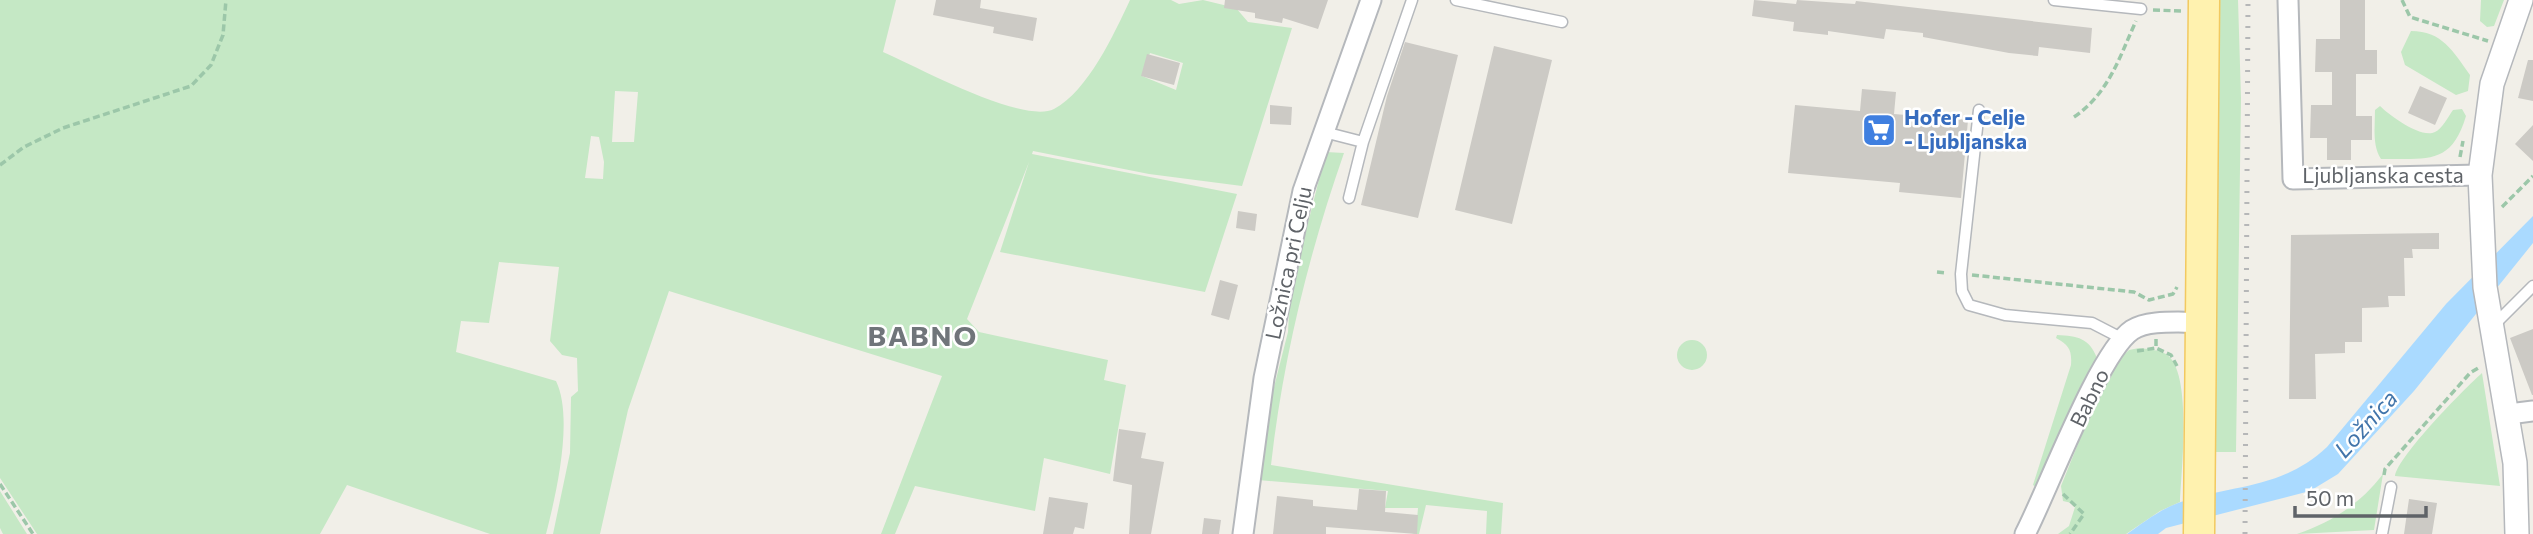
<svg xmlns="http://www.w3.org/2000/svg" width="2533" height="534" font-family="Commissioner,sans-serif">
  <style>
    .green { fill: #c5e8c5; fill-rule: evenodd }
    .water { fill: #aadaff }
    .building { fill: #cccac5 }
    .lines { fill: none; stroke-linecap: round; stroke-linejoin: round }
    .service-casing { stroke: #b5b8bc; stroke-width: 13 }
    .minor-casing { stroke: #b5b8bc; stroke-width: 23 }
    .tertiary-casing { stroke: #b5b8bc; stroke-width: 26 }
    .primary-casing { stroke: #f2c960; stroke-width: 33 }
    .path { stroke: #9cc7a9; stroke-width: 3.5; stroke-dasharray: 7 3.5; stroke-linecap: butt }
    .service { stroke: #fff; stroke-width: 10 }
    .minor { stroke: #fff; stroke-width: 19 }
    .tertiary { stroke: #fff; stroke-width: 23 }
    .primary { stroke: #fff2af; stroke-width: 30 }
    .rail { stroke: #b6b7b8; stroke-width: 5; stroke-dasharray: 2 9; stroke-linecap: butt }
    .labels { text-anchor: middle; stroke-width: 5; stroke-linejoin: round; paint-order: stroke }
    .shop-label { font-size: 21px; font-weight: bold; fill: #366cbe; stroke: #fff; text-anchor: start }
    .street-label { font-size: 21px; fill: #5f6368; stroke: #fff }
    .water-label { font-size: 23px; font-style: italic; fill: #4174aa; stroke: #fff }
    .district-label { font-size: 28px; font-weight: bold; letter-spacing: 2px; fill: #70757a; stroke: #fff }
  </style>
  <rect width="100%" height="100%" fill="#f1efe8"/>
  <path class="green" d="M0,0H896L883,52C916,66 1023,125 1054,109C1088,91 1114,34 1130,0H1171L1179,4L1203,0L1236,8L1248,22L1292,28L1242,186L1149,174L1033,151L1032,154L1237,194L1205,292L1000,252L1029,162L967,319L979,332L1108,360L1104,380L1126,385L1110,474L1044,458L1035,511L915,486L895,534H881L942,376L669,291L628,410L600,534H553L570,453L571,397L578,391L577,358L562,355L550,341L559,267L499,262L489,323L461,321L456,352L556,381C574,418 556,495 546,534H490L347,485L320,534H37L0,478ZM1150,53L1183,63L1176,90L1142,76ZM615,91L638,92L634,142H612ZM591,136L599,137L604,162L603,179L585,178Z
    M2215,0H2238L2241,98L2236,452H2215L2212,444Z
    M2481,0H2504L2494,26L2487,27L2480,21Z
    M2411,31C2442,31 2453,51 2470,75L2468,91L2456,95L2405,65L2401,52Z
    M2380,106C2389,115 2421,139 2435,132C2442,129 2448,117 2453,110L2462,109L2466,116C2451,166 2427,158 2381,159C2372,145 2375,127 2375,110Z
    M1326,152L1344,153C1309,253 1283,358 1271,465L1503,503L1501,534H1486L1487,511L1426,505L1419,534H1412L1416,532L1418,508H1385L1388,491L1258,480L1272,395L1288,332L1290,294Z
    M2057,335C2078,336 2089,338 2097,358L2039,489L2033,485L2071,365C2072,350 2069,345 2056,338Z
    M1677 355a15 15 0 1 1 30 0a15 15 0 1 1-30 0Z
    M2139,348C2147,349 2159,350 2166,354C2193,371 2181,471 2180,502L2160,511L2126,534H2058L2069,526L2076,504L2063,501L2061,486L2086,424L2119,359L2129,350Z
    M2482,373L2500,486L2395,476C2398,456 2464,389 2482,373Z
    M2383,474L2374,530L2297,534C2332,522 2360,504 2383,474Z
    M0,491L27,534H3L0,528Z"/>
  <path class="water" d="M2533,216V243L2414,391L2338,474L2310,491L2166,528L2158,534H2127C2143,523 2159,510 2178,503C2233,484 2281,490 2327,447L2446,304Z"/>
  <path class="building" d="M936,0H981L980,8L1037,18L1033,41L993,33L994,27L933,15Z
    M1225,0H1328L1318,29L1283,18L1282,23L1255,18V13L1224,8Z
    M1754,0L1796,4L1797,0L1855,4L1856,1L2092,28L2090,53L2039,47L2038,56L2009,53L1923,37V33L1886,29L1884,39L1828,31V35L1793,31L1794,22L1752,16Z
    M2340,0H2365V50H2377V74H2356V116H2372V140H2351V160H2327V138H2310L2311,105H2332V72H2315L2316,39H2340Z
    M1405,42L1458,55L1418,218L1361,205L1387,96Z
    M1494,46L1552,60L1512,224L1455,210Z
    M1147,54L1180,63L1174,85L1141,76Z
    M2528,60H2533V101L2518,98Z
    M2420,86L2447,98L2435,125L2408,113Z
    M1862,89L1896,92L1894,114L1968,120L1961,198L1899,192L1900,183L1788,173L1795,105L1860,111Z
    M1270,105L1292,107L1291,125L1270,124Z
    M2533,125V161L2515,144Z
    M1238,211L1257,214L1255,231L1236,228Z
    M2439,233V249H2412L2413,258H2404L2405,296H2388L2389,307L2362,308V342H2345V353L2315,354L2316,399H2289L2291,235Z
    M1220,280L1238,285L1229,320L1211,315Z
    M2533,329V395H2532L2510,338Z
    M1119,429L1146,433L1141,458L1164,462L1151,534H1129L1132,485L1113,481Z
    M1359,489L1386,491L1385,512L1418,515L1417,534L1326,527V534H1273L1277,496L1313,500V506L1357,510Z
    M1049,497L1088,503L1084,529L1075,527L1073,534H1043Z
    M2409,499L2437,503L2432,534H2404Z
    M1204,518L1221,520L1219,534H1202Z"/>
  <g class="lines">
    <g class="service-casing">
      <path id="service" d="M1456,0L1562,22
        M2054,0L2141,9
        M1979,110L1961,274L1962,291L1969,305L2005,315L2092,323L2123,339
        M1324,132L1363,142L1412,0
        M1349,198L1363,142
        M2494,325L2533,286
        M2382,534L2391,487"/>
    </g>
    <g class="minor-casing">
      <path id="minor" d="M2288,0L2293,179L2480,175
        M2509,414L2533,411
        M1243,534L1264,378L1303,191L1371,0
        M2025,534C2047,492 2099,352 2132,330C2149,319 2181,323 2201,322"/>
    </g>
    <g class="tertiary-casing">
      <path id="tertiary" d="M2517,534L2515,463L2485,287L2480,175L2492,84L2521,0"/>
    </g>
    <g class="primary-casing">
      <path id="primary" d="M2199,534L2204,0"/>
    </g>
    <path class="path" d="M2402,0L2410,17L2488,41
      M2153,10L2181,11
      M2074,117C2109,93 2119,58 2136,21
      M2460,157L2463,141
      M0,165L24,147L63,128L191,86L211,65L223,35L226,0
      M2502,207L2533,176
      M1937,272L1947,273
      M1972,275L2134,292L2149,300L2173,294L2177,287
      M2156,339V348L2171,355L2177,366
      M2137,351L2156,348
      M2384,475L2385,469L2470,373L2480,367
      M0,484L33,534
      M2063,494L2084,514L2070,534"/>
    <use href="#service" class="service"/>
    <use href="#minor" class="minor"/>
    <use href="#tertiary" class="tertiary"/>
    <use href="#primary" class="primary"/>
    <path class="rail" d="M2245,534L2248,0"/>
  </g>
  <defs>
    <g id="supermarket-square" transform="scale(1.75)"><rect x="-9" y="-9" width="18" height="18" rx="4" fill="#3f7fe0" stroke="#fff"/><path d="M-6-5.5h2.5l.6 2H6L4.5 2H-2.5L-4.4-4H-6ZM-1.5 3.2a1.3 1.3 0 1 0 .1 0ZM3 3.2a1.3 1.3 0 1 0 .1 0Z" fill="#fff"/></g>
  </defs>
  <g fill-rule="evenodd">
    <use href="#supermarket-square" x="1879" y="130"/>
  </g>
  <g class="labels">
    <g class="shop-label">
      <text x="1904" y="125">Hofer - Celje<tspan x="1904" dy="24">- Ljubljanska</tspan></text>
    </g>
    <g class="street-label">
      <text x="2383" y="183">Ljubljanska cesta</text>
      <text transform="translate(1289 263) rotate(-78)" y="7">Ložnica pri Celju</text>
      <text transform="translate(2090 398) rotate(-64)" y="7">Babno</text>
    </g>
    <g class="water-label">
      <text transform="translate(2366 424) rotate(-48)" y="8">Ložnica</text>
    </g>
    <g class="district-label">
      <text x="923" y="346">BABNO</text>
    </g>
  </g>
  <path d="M2295 506v10h131v-10" fill="none" stroke="#5f6368" stroke-width="3.5"/>
  <text x="2306" y="506" font-size="21" fill="#5f6368" stroke="#ffffff" stroke-width="5" paint-order="stroke">50 m</text>
</svg>
